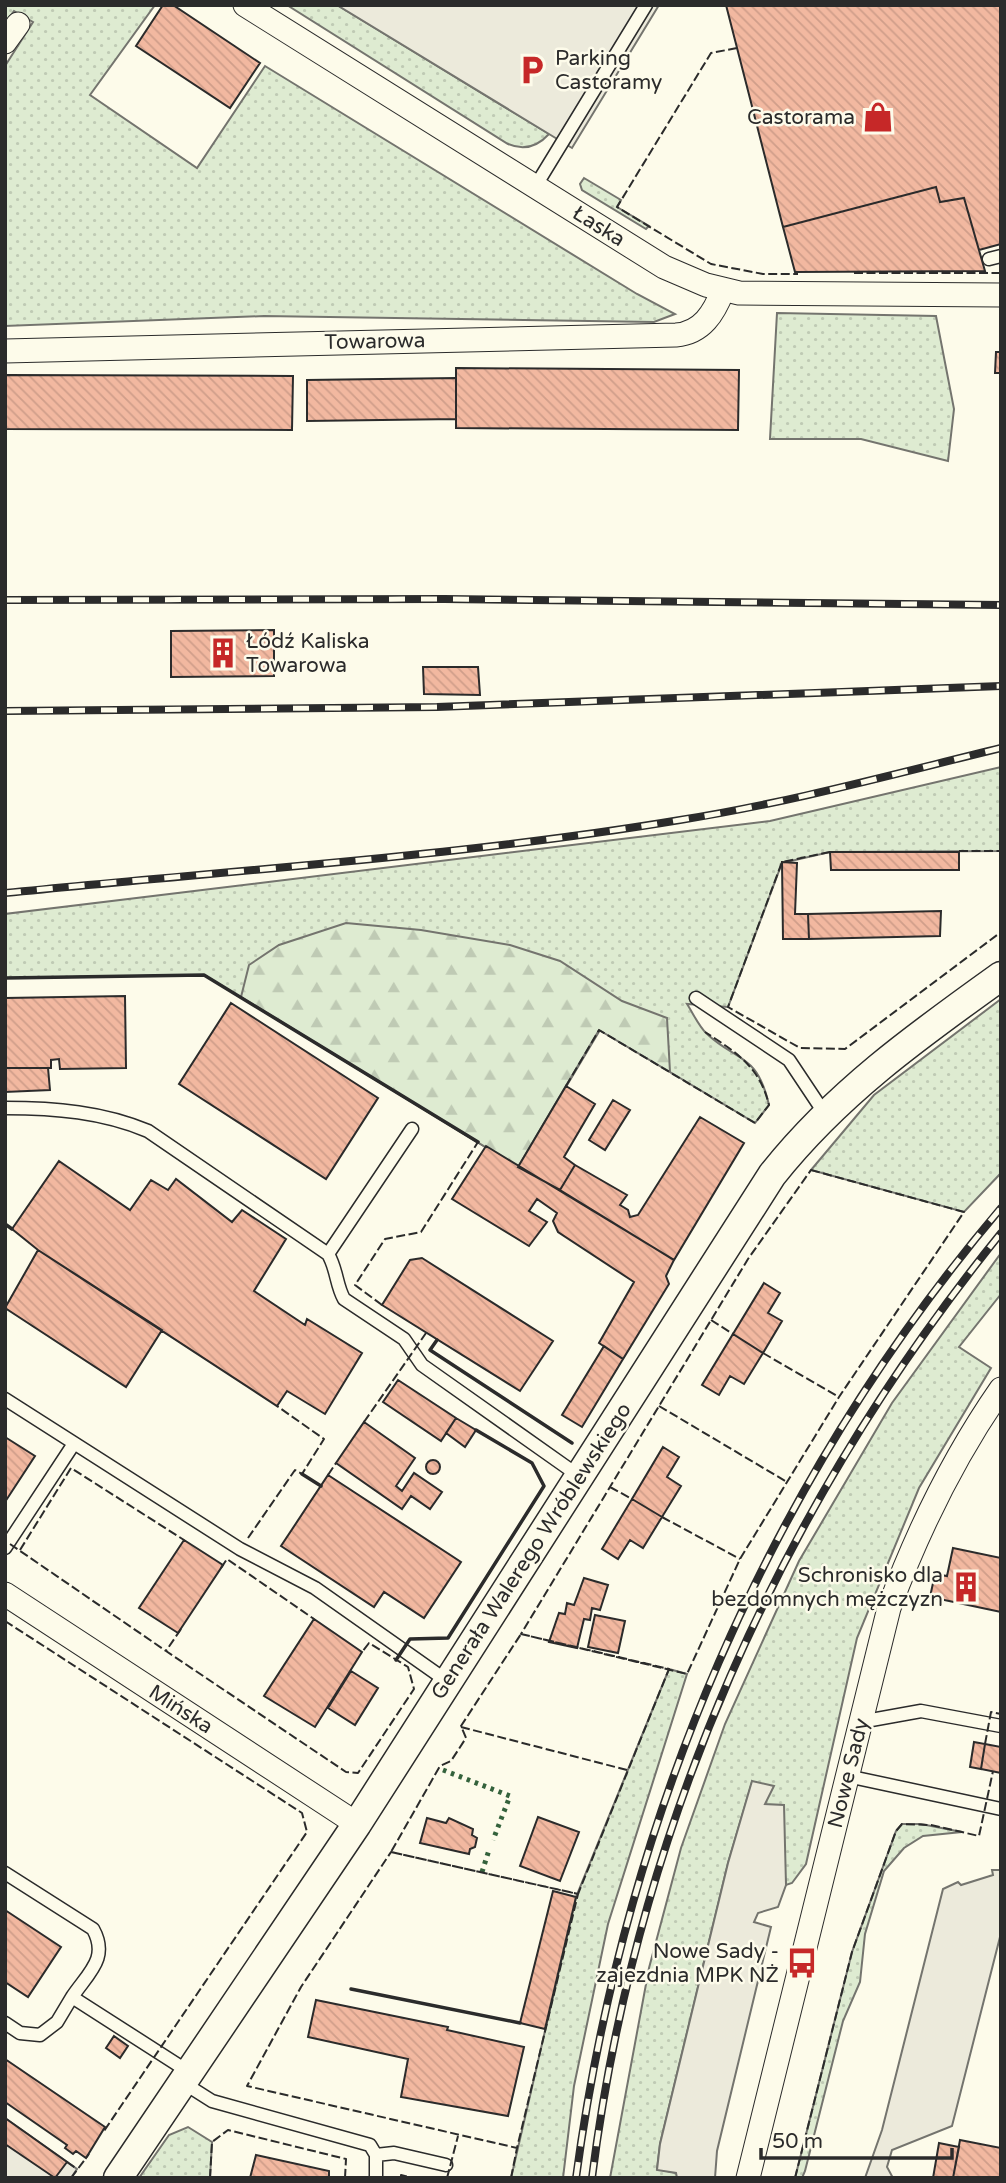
<svg xmlns="http://www.w3.org/2000/svg" width="1006" height="2183" font-family="'Varela Round',sans-serif">
  <style>
    .grass { fill: url(#grass-dots); stroke: #74746e; stroke-width: 2 }
    .forest { fill: url(#forest-firs); stroke: #74746e; stroke-width: 2 }
    .parking { fill: #eceadb; stroke: #74746e; stroke-width: 2 }
    .building { fill: url(#building-back-hatch); stroke: #2b2b2b; stroke-width: 2 }
    .lines { fill: none; stroke-linecap: round; stroke-linejoin: round }
    .service-casing { stroke: #2b2b2b; stroke-width: 15 }
    .minor-casing { stroke: #2b2b2b; stroke-width: 25 }
    .tertiary-casing { stroke: #2b2b2b; stroke-width: 31 }
    .service { stroke: #fdfbea; stroke-width: 12 }
    .minor { stroke: #fdfbea; stroke-width: 23 }
    .tertiary { stroke: #fdfbea; stroke-width: 28 }
    .rail-casing { stroke: #2b2b2b; stroke-width: 8 }
    .rail { stroke: #fdfbea; stroke-width: 5; stroke-dasharray: 16; stroke-linecap: butt }
    .hedge { stroke: #34623c; stroke-width: 5; stroke-dasharray: 3.5 5; stroke-linecap: butt }
    .fence { stroke: #2b2b2b; stroke-width: 2; stroke-dasharray: 9 3.5; stroke-linecap: butt }
    .wall { stroke: #2b2b2b; stroke-width: 3.5 }
    .labels { text-anchor: middle; stroke-width: 5; stroke-linejoin: round; paint-order: stroke }
    .poi-label { font-size: 21px; fill: #2b2b2b; stroke: #fdfbea; text-anchor: end }
    .street-label { font-size: 21px; fill: #2b2b2b; stroke: #fdfbea }
  </style>
  <defs>
    <pattern id="grass-dots" width="8" height="8" patternUnits="userSpaceOnUse" patternTransform="scale(1.75)"><rect width="8" height="8" fill="#deebd1"/><path d="M2 2h.1M6 6h.1" fill="none" stroke="#bfcab4" stroke-width="1.8" stroke-linecap="round"/></pattern>
    <pattern id="forest-firs" width="22" height="20" patternUnits="userSpaceOnUse" patternTransform="scale(1.75)"><rect width="22" height="20" fill="#deebd1"/><path d="M5 1l3.5 6h-7zM16 11l3.5 6h-7z" fill="#bfcab4"/></pattern>
    <pattern id="building-back-hatch" width="6" height="6" patternUnits="userSpaceOnUse" patternTransform="scale(1.75)"><rect width="6" height="6" fill="#f2b8a0"/><path d="M-1 5l2 2M0 0l6 6M5-1l2 2" fill="none" stroke="#d09e8a"/></pattern>
  </defs>
  <rect width="100%" height="100%" fill="#fdfbea"/>
  <path class="grass" d="M5,5H155L90,95L197,168L265,66L637,294L675,314L654,322L264,316L5,326V66L33,22L14,11L5,23Z
    M287,5H337L549,134C538,146 524,151 508,144Z
    M584,178L621,200L617,207L649,226L646,229L582,190L580,184Z
    M777,313L936,316L954,409L948,461L861,439H770Z
    M1001,767V851L830,852L782,863L728,1007L687,1004C693,1013 698,1025 706,1033C736,1062 757,1052 769,1105L755,1123L600,1030L518,1167L204,975L5,978V914L770,821Z
    M1001,999V1173L964,1212L811,1170L874,1095Z
    M1001,1253V1294L959,1347L991,1368L919,1488L857,1638L806,1864L792,1883L786,1885C783,1849 770,1814 752,1782L728,1863L660,2144L657,2169L677,2173V2178H610L649,1968L681,1848L725,1724L799,1561L892,1403Z
    M669,1669L687,1674L608,1924L574,2086L563,2178H511L576,1897Z
    M902,1824H921L962,1832L923,1836L904,1848L884,1871L865,1934L860,1982L843,2021L805,2171L802,2178H795L852,1952L896,1831Z
    M188,2127L212,2142L210,2178H139L169,2135Z"/>
  <path class="forest" d="M346,923L421,930L510,945L560,961L622,1001L667,1018L670,1072L599,1030L518,1167L241,997L249,965L279,945Z"/>
  <path class="parking" d="M337,5H659L572,148Z
    M752,1781L774,1786L765,1804L784,1805L786,1885L778,1907L758,1913L754,1922L771,1927L717,2151L715,2178H677L676,2173L657,2170L660,2144L728,1863Z
    M992,1870H1001V1933L952,2126L892,2150L887,2167L893,2178H865L882,2130L943,1889L958,1882L961,1885L993,1875Z
    M5,2118L77,2169L71,2178H5Z"/>
  <path class="building" d="M163,5H173L260,63L230,108L136,46Z
    M726,5H1001V244L979,250L964,198L940,202L936,187L783,227Z
    M936,187L940,202L964,198L985,271L795,272L783,227Z
    M996,352H1001V373H995Z
    M456,368L739,370L738,430L456,428Z
    M5,375L293,376L292,430L5,429Z
    M456,378V419L307,421V380Z
    M274,630V676L171,677V631Z
    M423,667H478L480,695L424,694Z
    M830,852H959V870H831Z
    M782,862L797,863L795,914H808L809,939H783Z
    M941,911L940,936L809,939L808,914Z
    M125,996L126,1068L60,1069L59,1059L51,1060V1068H5V998Z
    M231,1003L378,1098L326,1179L179,1084Z
    M5,1068H48L50,1090L5,1092Z
    M566,1086L595,1104L564,1157L575,1165L560,1190L518,1167Z
    M613,1100L630,1110L605,1150L589,1140Z
    M700,1117L744,1143L674,1260L560,1190L575,1165L627,1195L620,1205L628,1210L630,1217L638,1215Z
    M486,1146L674,1260L666,1276L669,1284L623,1359L599,1343L634,1282L558,1232L553,1221L557,1213L537,1199L529,1211L547,1222L529,1246L452,1199Z
    M59,1161L130,1210L151,1180L168,1190L176,1179L232,1222L242,1210L286,1239L254,1291L305,1325L307,1319L362,1353L325,1414L287,1391L277,1406L38,1250L12,1229Z
    M38,1250L162,1330L126,1387L5,1308Z
    M422,1258L553,1341L520,1391L382,1305L410,1260Z
    M764,1283L780,1293L768,1313L782,1321L763,1353L733,1334Z
    M733,1334L763,1353L744,1384L730,1376L719,1395L702,1385Z
    M604,1346L623,1359L582,1427L562,1415Z
    M398,1380L456,1418L441,1441L383,1402Z
    M456,1418L476,1430L465,1447L446,1433Z
    M364,1422L415,1458L396,1486L402,1491L414,1473L442,1492L430,1509L411,1496L402,1509L336,1463Z
    M5,1437L35,1456L5,1502Z
    M663,1447L679,1457L667,1477L681,1486L662,1517L632,1499Z
    M426 1467a7 7 0 1 1 14 0a7 7 0 1 1-14 0Z
    M328,1475L461,1562L424,1618L384,1592L374,1607L281,1546Z
    M632,1499L662,1517L643,1548L630,1540L618,1559L602,1549Z
    M184,1540L223,1565L178,1633L139,1608Z
    M953,1548L1001,1558V1612L930,1597L935,1574L947,1576Z
    M584,1578L608,1585L600,1610L592,1608L590,1620L584,1619L577,1648L549,1642L559,1613L565,1614L567,1603L574,1605Z
    M595,1615L625,1621L618,1653L588,1647Z
    M314,1619L362,1652L315,1727L264,1696Z
    M351,1671L378,1688L355,1725L328,1708Z
    M974,1742L985,1744L981,1769L970,1767Z
    M985,1744L1001,1747V1773L981,1769Z
    M538,1817L579,1832L560,1881L520,1866Z
    M427,1818L446,1823L449,1818L473,1829L472,1835L477,1838L475,1847L470,1849L469,1854L420,1843Z
    M553,1891L576,1897L545,2029L520,2023Z
    M5,1910L61,1947L28,1997L5,1982Z
    M316,2000L448,2027L447,2030L524,2047L508,2116L401,2097L408,2059L308,2037Z
    M114,2036L128,2046L120,2058L106,2048Z
    M5,2059L105,2127L86,2158L76,2151L73,2154L65,2148L67,2145L5,2102Z
    M5,2118L67,2162L55,2178L5,2144Z
    M960,2140L1001,2148V2178H953Z
    M939,2143L959,2147L953,2178H933Z
    M256,2155L329,2171V2178H250Z"/>
  <g class="lines">
    <g class="service-casing">
      <path id="service" d="M535,187L646,5
        M989,259L1001,256
        M696,998L789,1060L825,1114
        M5,1108C55,1108 103,1112 148,1131L328,1254C337,1269 336,1285 344,1299L404,1339L422,1365L579,1476
        M328,1254L412,1129
        M5,1399L240,1549L315,1588L447,1681
        M5,1548L73,1445
        M860,1722L921,1711L1001,1726
        M847,1776L1001,1809
        M5,1873L93,1929C109,1958 89,1972 72,1997L189,2072
        M5,2023L20,2033L40,2035L57,2022L72,1997
        M182,2082L212,2101L370,2145L376,2155V2178
        M376,2155L394,2153L446,2165"/>
    </g>
    <g class="minor-casing">
      <path id="minor" d="M245,5L664,267L706,285L739,293L1001,295
        M5,42L18,24
        M5,351L676,335C702,333 714,313 723,290
        M5,1594L357,1824
        M748,2178L889,1608C918,1530 953,1458 1001,1389"/>
    </g>
    <g class="tertiary-casing">
      <path id="tertiary" d="M118,2178L357,1824L772,1175C836,1094 917,1036 1001,976"/>
    </g>
    <use href="#service" class="service"/>
    <use href="#minor" class="minor"/>
    <use href="#tertiary" class="tertiary"/>
    <g class="rail-casing">
      <path id="rail" d="M5,600L444,599L1001,605
        M5,711L437,707L1001,686
        M5,893C230,870 457,857 680,820C788,803 894,774 1001,748
        M576,2178C624,1820 767,1484 1001,1208
        M592,2178C636,1828 780,1506 1001,1233"/>
    </g>
    <use href="#rail" class="rail"/>
    <path class="hedge" d="M443,1770L510,1796L493,1840
      M482,1872L489,1850"/>
    <path class="fence" d="M737,48L711,53L617,207L711,264L763,274H798
      M854,273H1001
      M959,851H1001
      M830,852L782,862L728,1007L800,1048L845,1049L1001,932
      M566,1086L599,1030L755,1123L769,1105C760,1067 736,1052 705,1032
      M811,1170L964,1212L839,1397L740,1559L687,1674L521,1634L748,1259Z
      M382,1305L355,1285L385,1239L421,1232L478,1142
      M711,1320L733,1334
      M763,1353L839,1397
      M659,1406L787,1482
      M364,1422L426,1333
      M328,1475L336,1463
      M610,1487L632,1499
      M662,1517L740,1559
      M248,1538L295,1470L302,1474L324,1439L277,1406
      M10,1544L166,1651
      M20,1550L71,1468L184,1540
      M221,1568L227,1559L314,1619
      M5,1621L302,1813L307,1832L104,2131
      M181,1629L166,1651L346,1772L358,1773L414,1689L408,1667L369,1643L362,1652
      M521,1634L669,1669L578,1894L391,1852L440,1766L451,1761L466,1738L461,1726Z
      M461,1727L627,1770
      M985,1744L991,1712L1001,1714
      M391,1852L578,1894L517,2148L247,2086L301,1987Z
      M67,2162L77,2169
      M71,2178L89,2154
      M210,2178L212,2142L228,2130L346,2159L345,2178
      M401,2178V2175L413,2178
      M447,2178L458,2136
      M511,2178L517,2148
      M795,2178L852,1952L896,1831L902,1824L931,1825L979,1836L993,1771"/>
    <path class="wall" d="M5,978L204,975L478,1142
      M5,1224L12,1229
      M437,1340L430,1350L572,1443
      M302,1474L321,1486
      M396,1660L410,1639L448,1638L544,1486L532,1463L476,1430
      M351,1989L520,2023"/>
  </g>
  <defs>
    <g id="parking-bare" transform="scale(2.415)"><path d="M-3.5-5.5H1a3.5 3.5 0 0 1 0 7H-1V5.5H-3.5ZM-1-3.4V-.6H.8a1.4 1.4 0 0 0 0-2.8Z" fill="#c62828" stroke="#fdfbea" stroke-width="2.5" paint-order="stroke"/></g>
    <g id="shop-bare" transform="scale(2.415)"><path d="M-5-2.5h2.3a2.7 3.5 0 0 1 5.4 0H5L5.5 6h-11ZM-1.5-2.5h3a1.5 2.3 0 0 0-3 0Z" fill="#c62828" stroke="#fdfbea" stroke-width="2.5" paint-order="stroke"/></g>
    <g id="building-bare" transform="scale(2.415)"><path d="M-4-6H4V6H1V3H-1V6H-4ZM-2.5-4.3h1.7v1.8h-1.7ZM.8-4.3h1.7v1.8H.8ZM-2.5-1h1.7V.8h-1.7ZM.8-1h1.7V.8H.8Z" fill="#c62828" stroke="#fdfbea" stroke-width="2.5" paint-order="stroke"/></g>
    <g id="bus-bare" transform="scale(2.415)"><path d="M-5-6H5V4H4V6H2V4H-2V6H-4V4H-5ZM-3.5-4V0h7V-4ZM-3.5 1.2v1.5H-2V1.2ZM2 1.2v1.5H3.5V1.2Z" fill="#c62828" stroke="#fdfbea" stroke-width="2.5" paint-order="stroke"/></g>
  </defs>
  <g fill-rule="evenodd">
    <use href="#parking-bare" x="532" y="70"/>
    <use href="#shop-bare" x="878" y="117"/>
    <use href="#building-bare" x="223" y="653"/>
    <use href="#building-bare" x="966" y="1587"/>
    <use href="#bus-bare" x="802" y="1963"/>
  </g>
  <g class="labels">
    <g class="poi-label">
      <text x="555" y="65" text-anchor="start">Parking<tspan x="555" dy="24">Castoramy</tspan></text>
      <text x="855" y="124">Castorama</text>
      <text x="246" y="648" text-anchor="start">Łódź Kaliska<tspan x="246" dy="24">Towarowa</tspan></text>
      <text x="943" y="1582">Schronisko dla<tspan x="943" dy="24">bezdomnych mężczyzn</tspan></text>
      <text x="779" y="1958">Nowe Sady -<tspan x="779" dy="24">zajezdnia MPK NŻ</tspan></text>
    </g>
    <g class="street-label">
      <text transform="translate(599 226) rotate(32)" y="7">Łaska</text>
      <text transform="translate(375 341) rotate(-1)" y="7">Towarowa</text>
      <text transform="translate(531 1551) rotate(-57)" y="7">Generała Walerego Wróblewskiego</text>
      <text transform="translate(181 1709) rotate(33)" y="7">Mińska</text>
      <text transform="translate(848 1773) rotate(-76)" y="7">Nowe Sady</text>
    </g>
  </g>
  <rect width="1006" height="2183" fill="none" stroke="#2b2b2b" stroke-width="14"/>
  <path d="M761 2148v10h191v-10" fill="none" stroke="#2b2b2b" stroke-width="3.5"/>
  <text x="772" y="2148" font-size="21" fill="#2b2b2b" stroke="#fdfbea" stroke-width="5" paint-order="stroke">50 m</text>
</svg>
